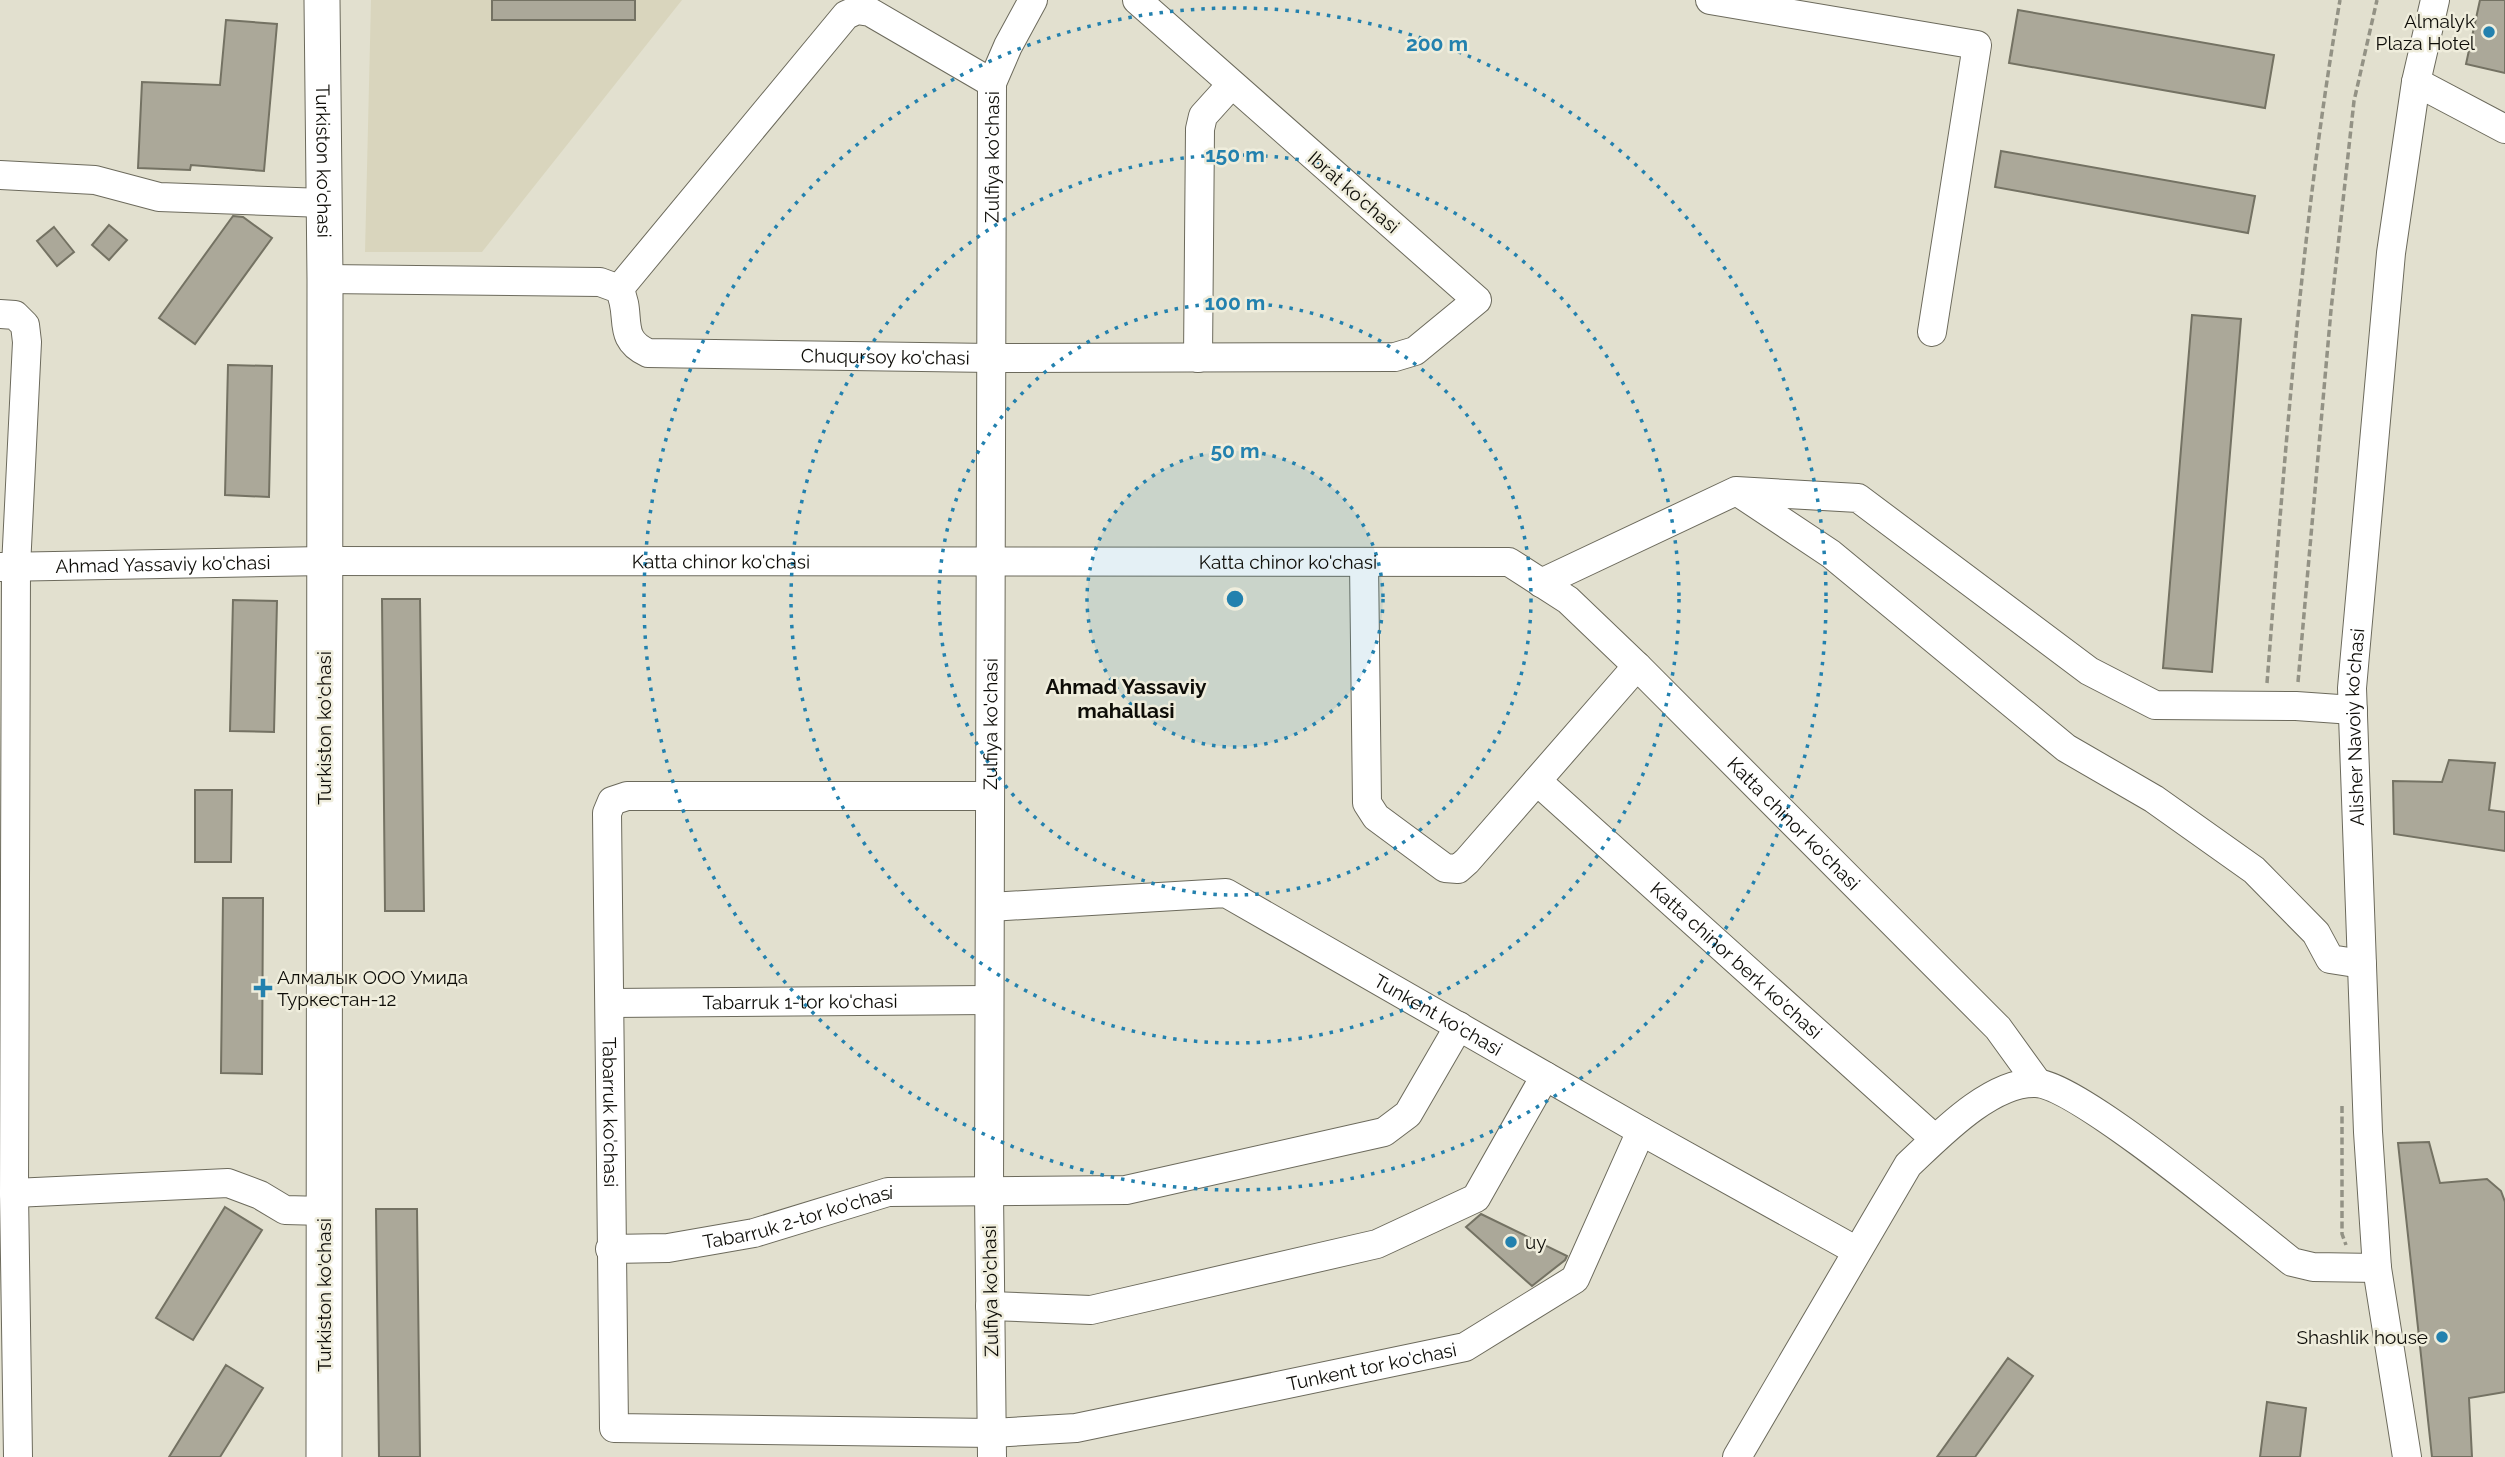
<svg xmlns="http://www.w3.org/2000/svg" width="2505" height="1457" font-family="Raleway,sans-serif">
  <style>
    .built { fill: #d9d5bd }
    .building { fill: #aba899; stroke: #747263; stroke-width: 2 }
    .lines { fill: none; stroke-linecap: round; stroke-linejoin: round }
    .minor-casing { stroke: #6c6a5c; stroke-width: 30 }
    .major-casing { stroke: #6c6a5c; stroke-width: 37 }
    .path { stroke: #939285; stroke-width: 3.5; stroke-dasharray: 7 3.5; stroke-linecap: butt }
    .minor { stroke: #fff; stroke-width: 28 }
    .major { stroke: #fff; stroke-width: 35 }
    .ring { fill: none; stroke: #2381ae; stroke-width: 3.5; stroke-dasharray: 3.5 7 }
    .poi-dot { fill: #2381ae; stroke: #efeddc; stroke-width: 2.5 }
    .labels { text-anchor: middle; stroke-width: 5; stroke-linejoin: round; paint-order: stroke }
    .poi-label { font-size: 19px; fill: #0e0d08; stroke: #efeddc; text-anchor: end }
    .street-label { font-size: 19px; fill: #0e0d08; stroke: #efeddc }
    .neighbourhood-label { font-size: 21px; font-weight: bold; fill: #0e0d08; stroke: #efeddc }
    .centre { fill: #2381ae; stroke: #efeddc; stroke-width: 3.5 }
    .ring-label { font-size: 21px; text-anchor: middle; font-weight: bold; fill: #2381ae; stroke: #efeddc; stroke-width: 5; stroke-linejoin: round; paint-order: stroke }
  </style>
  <rect width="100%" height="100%" fill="#e2e0cf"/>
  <path class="built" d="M371,0H682L482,252H365Z"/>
  <path class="building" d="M492,0H635V20H492Z
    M2480,0H2505V73L2466,64Z
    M2018,10L2274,55L2265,108L2009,63Z
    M226,20L277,24L264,171L191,165L190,170L138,168L142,82L220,85Z
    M2001,151L2255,196L2248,233L1995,187Z
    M233,216L243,217L272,238L195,344L159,318Z
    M109,225L127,240L109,260L92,245Z
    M54,227L74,252L57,266L37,241Z
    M2192,315L2241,319L2212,672L2163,668Z
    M228,365L272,366L269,497L225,495Z
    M382,599H420L424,911H385Z
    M233,600L277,601L274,732L230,731Z
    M2449,760L2495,763L2489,810L2505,812V851L2394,834L2393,781L2442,782Z
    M195,790H232L231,862H195Z
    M223,898H263L262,1074L221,1073Z
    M2429,1142L2440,1183L2487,1179L2501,1191L2505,1202V1392L2469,1398L2472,1457H2432L2398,1143Z
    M225,1207L262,1230L193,1340L156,1318Z
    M376,1209H417L420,1457H379Z
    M1481,1214L1567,1256L1565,1260L1532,1286L1466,1227Z
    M2008,1358L2033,1376L1975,1457H1937Z
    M226,1365L263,1388L220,1457H169Z
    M2267,1402L2306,1408L2300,1457H2260Z"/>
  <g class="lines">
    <g class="minor-casing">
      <g id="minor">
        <path d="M1710,0L1977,45L1932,332"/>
        <path d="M2416,82L2505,129"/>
        <path d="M0,175L95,180L159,197L324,203"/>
        <path id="s1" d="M325,279L600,282L619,289C633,315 615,338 648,353L992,358L1395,357L1415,351L1477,300L1137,0"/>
        <path d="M619,289L846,15L857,10L870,12L992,83"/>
        <path d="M0,314L15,315L25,325L27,342L16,567L14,1193L18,1457"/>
        <path d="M1198,358L1200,129L1203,116L1231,85"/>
        <path d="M1738,492L1831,554L2066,748L2154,799L2254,870L2316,933L2330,959L2362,964"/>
        <path d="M1364,563L1367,803L1376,817L1445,868L1458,869L1467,861L1637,666"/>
        <path id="s2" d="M0,567L324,561L1509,562L1568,600L1637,666L1998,1028L2037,1082"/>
        <path d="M1541,583L1736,491L1858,498L2089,671L2155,705L2296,706L2353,710"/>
        <path id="s3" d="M1537,781L1935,1139"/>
        <path id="s4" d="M990,796H627L612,801L607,813L614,1428L992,1433L1076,1428L1465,1347L1575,1279L1641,1131"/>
        <path id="s5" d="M990,907L1226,893L1641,1131L1857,1251"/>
        <path id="s6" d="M611,1003L989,1000"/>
        <path d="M14,1193L228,1183L260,1195L285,1210L324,1211"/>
        <path id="s7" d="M610,1249L668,1248L754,1233L888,1192L1126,1190L1384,1132L1408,1114L1459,1026"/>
        <path d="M990,1306L1091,1310L1377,1244L1476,1198L1545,1076"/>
        <path id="s8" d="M992,1457L989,1193L992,83L1008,46L1033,0"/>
        <path d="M1737,1457L1908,1165C1939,1136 1990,1082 2035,1083C2077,1083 2250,1229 2292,1262L2313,1267L2377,1268"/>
        <path id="s9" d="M2407,1457L2377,1268L2368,1132L2352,688L2391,253L2416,82L2435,0"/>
      </g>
    </g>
    <g class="major-casing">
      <g id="major">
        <path id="s10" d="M322,0L325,279L324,1457"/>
      </g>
    </g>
    <path class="path" d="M2298,682L2331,310L2354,101L2377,0
      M2267,683C2285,455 2301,226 2340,0
      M2342,1106V1234L2346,1245"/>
    <use href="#minor" class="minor"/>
    <use href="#major" class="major"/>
  </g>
  <circle cx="1235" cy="599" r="148" fill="#2381ae" fill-opacity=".12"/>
  <g class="ring">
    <circle cx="1235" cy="599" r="148"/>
    <circle cx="1235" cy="599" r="296"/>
    <circle cx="1235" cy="599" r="444"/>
    <circle cx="1235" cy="599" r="591"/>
  </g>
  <g class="poi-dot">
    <circle cx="2489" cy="32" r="7"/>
    <path d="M259.5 977.5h7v7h7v7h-7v7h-7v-7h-7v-7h7z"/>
    <circle cx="1511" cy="1242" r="7"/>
    <circle cx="2442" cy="1337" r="7"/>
  </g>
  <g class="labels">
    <g class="poi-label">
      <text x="2475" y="28">Almalyk<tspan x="2475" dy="22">Plaza Hotel</tspan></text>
      <text x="277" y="984" text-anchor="start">Алмалык ООО Умида<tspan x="277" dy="22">Туркестан-12</tspan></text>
      <text x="1525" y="1249" text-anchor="start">uy</text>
      <text x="2428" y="1344">Shashlik house</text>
    </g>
    <g class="street-label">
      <text dy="7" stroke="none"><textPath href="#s8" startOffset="1300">Zulfiya ko'chasi</textPath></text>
      <text dy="7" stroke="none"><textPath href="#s10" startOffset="161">Turkiston ko'chasi</textPath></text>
      <text transform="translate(1354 192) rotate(41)" y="7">Ibrat ko'chasi</text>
      <text dy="7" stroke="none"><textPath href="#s1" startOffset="607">Chuqursoy ko'chasi</textPath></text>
      <text dy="7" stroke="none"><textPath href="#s2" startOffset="721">Katta chinor ko'chasi</textPath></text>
      <text dy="7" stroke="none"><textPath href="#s2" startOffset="1288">Katta chinor ko'chasi</textPath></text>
      <text dy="7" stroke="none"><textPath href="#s2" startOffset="163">Ahmad Yassaviy ko'chasi</textPath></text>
      <text dy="7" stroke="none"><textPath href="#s8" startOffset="733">Zulfiya ko'chasi</textPath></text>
      <text dy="7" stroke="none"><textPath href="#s9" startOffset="733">Alisher Navoiy ko'chasi</textPath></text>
      <text transform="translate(324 728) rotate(-90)" y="7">Turkiston ko'chasi</text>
      <text dy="7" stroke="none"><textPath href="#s2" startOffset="1897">Katta chinor ko'chasi</textPath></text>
      <text dy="7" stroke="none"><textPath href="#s3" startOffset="268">Katta chinor berk ko'chasi</textPath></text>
      <text dy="7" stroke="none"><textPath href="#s6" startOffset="189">Tabarruk 1-tor ko'chasi</textPath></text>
      <text dy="7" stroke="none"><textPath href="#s5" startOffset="481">Tunkent ko'chasi</textPath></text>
      <text dy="7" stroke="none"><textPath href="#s4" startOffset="691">Tabarruk ko'chasi</textPath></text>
      <text dy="7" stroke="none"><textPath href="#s7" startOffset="192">Tabarruk 2-tor ko'chasi</textPath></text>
      <text transform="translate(990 1291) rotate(-91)" y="7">Zulfiya ko'chasi</text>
      <text transform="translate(324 1295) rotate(-90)" y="7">Turkiston ko'chasi</text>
      <text dy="7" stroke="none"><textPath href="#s4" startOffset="1771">Tunkent tor ko'chasi</textPath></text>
    </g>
    <g class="neighbourhood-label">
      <text x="1126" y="694">Ahmad Yassaviy<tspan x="1126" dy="24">mahallasi</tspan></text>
    </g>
  </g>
  <circle cx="1235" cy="599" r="10" class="centre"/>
  <g class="ring-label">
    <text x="1437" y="51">200 m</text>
    <text x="1235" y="162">150 m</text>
    <text x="1235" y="310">100 m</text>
    <text x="1235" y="458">50 m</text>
  </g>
</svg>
